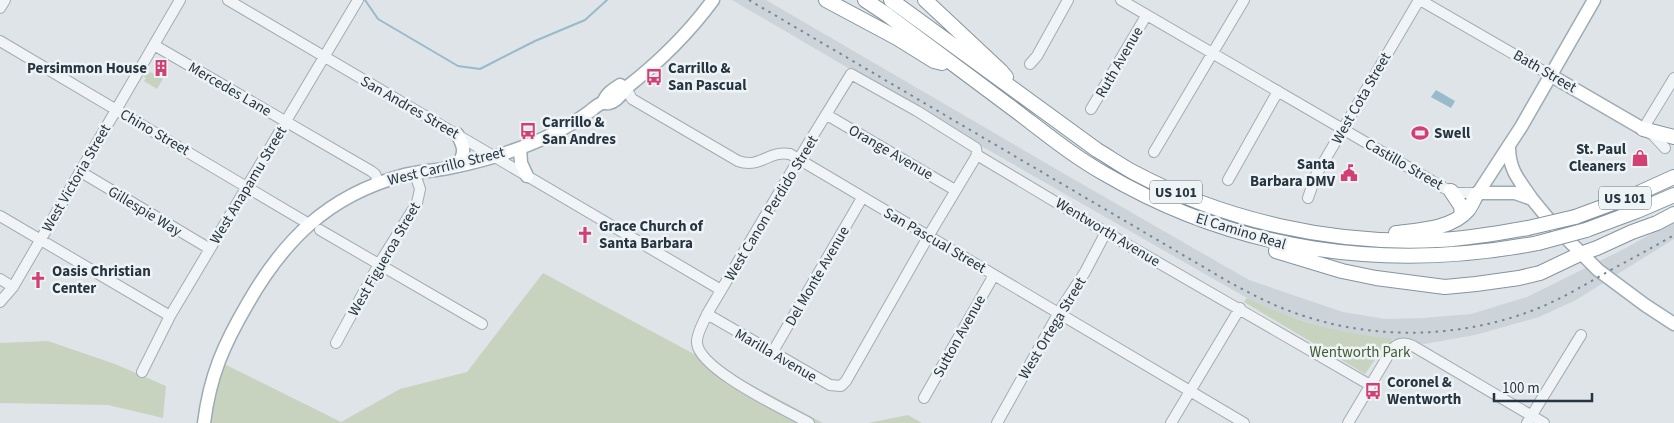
<svg xmlns="http://www.w3.org/2000/svg" width="1674" height="423" font-family="'Source Sans 3',sans-serif">
  <style>
    .built { fill: #ccd4da }
    .green { fill: #c8d3bf }
    .water { fill: #98baca }
    .lines { fill: none; stroke-linecap: round; stroke-linejoin: round }
    .stream { stroke: #98baca; stroke-width: 2 }
    .minor-casing { stroke: #a3acb2; stroke-width: 12 }
    .major-casing { stroke: #9dabb4; stroke-width: 15 }
    .highway-casing { stroke: #85959f; stroke-width: 16 }
    .minor { stroke: #f1f4f7; stroke-width: 10 }
    .major { stroke: #fff; stroke-width: 12 }
    .highway { stroke: #fff; stroke-width: 14 }
    .rail { stroke: #778792; stroke-width: 2; stroke-dasharray: 2.5 5; stroke-linecap: butt }
    .highway-bridge-casing { stroke: #85959f; stroke-width: 16; stroke-linecap: butt }
    .highway-bridge { stroke: #fff; stroke-width: 14 }
    .labels { text-anchor: middle; stroke-width: 5; stroke-linejoin: round; paint-order: stroke }
    .shield { fill: #eef3f6; stroke: #636e77; stroke-width: 1 }
    .shield-label { font-size: 14px; font-weight: bold; fill: #273540 }
    .street-label { font-size: 15px; fill: #273540; stroke: #eef3f6 }
    .poi-label { font-size: 15px; font-weight: bold; fill: #273540; stroke: #eef3f6; text-anchor: start }
    .park-label { font-size: 15px; fill: #435c34; stroke: #eef3f6 }
  </style>
  <rect width="100%" height="100%" fill="#dee4e8"/>
  <path class="built" d="M732,0H766L1068,176L1249,280L1343,312L1385,319L1423,318L1471,314L1527,297L1626,248L1674,221V239L1576,300L1539,317L1475,335L1424,344L1341,332L1282,314L1247,298L976,143Z"/>
  <path class="green" d="M144,69L148,74L150,72L163,79L157,89L144,81L146,78L141,75Z
    M543,273L823,423H204L218,361L341,422L400,389L467,372Z
    M1247,298C1292,320 1340,334 1390,338L1393,340L1383,348L1365,374L1244,302Z
    M48,341L115,364L166,386L163,418L108,405L0,403V343Z
    M908,415L922,423H868Z"/>
  <path class="water" d="M1436,90L1455,101L1451,108L1431,97Z"/>
  <g class="lines">
    <path class="stream" d="M365,0L378,19L458,66L480,69L535,41L585,20L607,0"/>
    <g class="minor-casing">
      <path id="minor" d="M228,0L721,290
        M1121,0L1444,188L1457,193H1478
        M1420,0L1550,75
        M0,8L5,0
        M0,41L309,224
        M154,45L371,171L375,174L379,183
        M1030,64L1037,56L1068,0
        M626,88L632,99L738,161C761,169 768,150 790,154L1244,423
        M1091,109L1146,16
        M827,115L955,190
        M1665,148L1653,135L1643,129L1674,78
        M1154,152L1244,0
        M81,172L210,249
        M1228,180L1278,91
        M1308,198L1316,175L1419,0
        M0,216L170,316
        M320,230L482,324
        M0,279L13,287
        M0,302L13,287L180,0
        M707,314L830,385L841,386L846,381L932,230L977,155
        M336,343L379,264L417,203L420,189L415,174
        M772,353L862,198
        M142,372L170,316L358,0
        M924,398L994,275
        M809,423C786,410 699,370 697,343C696,334 704,322 707,314L803,152L851,74L917,111L976,148L977,155L1114,237L1370,385
        M997,423L1062,307L1085,272L1106,232
        M1171,423L1240,308
        M1348,423L1392,349C1398,343 1405,342 1413,346L1544,423
        M1527,423L1581,335"/>
    </g>
    <g class="major-casing">
      <path id="major" d="M1550,75L1643,129
        M603,103C606,94 612,90 620,85L626,88
        M457,134C465,148 465,152 458,166
        M1509,147C1509,171 1520,181 1532,199
        M520,148L521,163L527,176
        M1478,193H1515L1532,199L1555,227L1598,270L1645,305L1674,324
        M1478,193L1521,127L1594,0
        M204,423C210,375 224,344 248,303C284,240 328,196 401,176C417,171 436,171 453,167C500,157 550,141 589,112C593,109 597,105 602,103C606,102 604,104 609,103C616,102 622,94 626,88C658,63 688,34 713,0"/>
    </g>
    <g class="highway-casing">
      <path id="highway" d="M826,0L897,38L934,61L942,63
        M865,0L886,14C929,46 972,78 1016,111C1045,133 1073,156 1105,174C1238,252 1387,272 1538,243
        M891,0L1097,150C1109,157 1120,165 1133,172C1225,221 1333,245 1437,240C1468,239 1497,233 1528,228
        M925,0L1001,71L1006,77
        M1643,129L1674,137
        M1451,191L1461,206L1462,215
        M1575,217L1632,196L1674,177
        M1586,230L1637,211L1674,195
        M1396,233C1419,230 1452,229 1468,210C1472,205 1474,198 1478,193
        M1276,251L1342,271L1376,278L1445,287L1476,284L1519,278L1540,273L1580,254L1597,248L1632,232L1657,223L1674,214"/>
    </g>
    <use href="#minor" class="minor"/>
    <use href="#major" class="major"/>
    <use href="#highway" class="highway"/>
    <path class="rail" d="M749,0L1229,282C1253,295 1278,308 1304,316C1377,340 1459,338 1531,311C1561,300 1589,282 1618,266C1637,256 1655,246 1674,235"/>
    <g class="highway-bridge-casing">
      <path id="highway-bridge" d="M1528,228L1575,217
        M1538,243L1586,230"/>
    </g>
    <use href="#highway-bridge" class="highway-bridge"/>
  </g>
  <defs>
    <g id="building-bare" transform="scale(1.35)"><path d="M-4-6H4V6H1V3H-1V6H-4ZM-2.5-4.3h1.7v1.8h-1.7ZM.8-4.3h1.7v1.8H.8ZM-2.5-1h1.7V.8h-1.7ZM.8-1h1.7V.8H.8Z" fill="#d23f72" stroke="#eef3f6" stroke-width="2.5" paint-order="stroke"/></g>
    <g id="bus-bare" transform="scale(1.35)"><path d="M-5-6H5V4H4V6H2V4H-2V6H-4V4H-5ZM-3.5-4V0h7V-4ZM-3.5 1.2v1.5H-2V1.2ZM2 1.2v1.5H3.5V1.2Z" fill="#d23f72" stroke="#eef3f6" stroke-width="2.5" paint-order="stroke"/></g>
    <g id="stadium-bare" transform="scale(1.35)"><path d="M0-5a6.5 5 0 1 0 0 10a6.5 5 0 1 0 0-10ZM-3.5-1.8h7v3.6h-7Z" fill="#d23f72" stroke="#eef3f6" stroke-width="2.5" paint-order="stroke"/></g>
    <g id="shop-bare" transform="scale(1.35)"><path d="M-5-2.5h2.3a2.7 3.5 0 0 1 5.4 0H5L5.5 6h-11ZM-1.5-2.5h3a1.5 2.3 0 0 0-3 0Z" fill="#d23f72" stroke="#eef3f6" stroke-width="2.5" paint-order="stroke"/></g>
    <g id="civic-bare" transform="scale(1.35)"><path d="M-.6-6.5H3V-4.5H.6V-3L4-1V1h2V6H-6V1h2V-1L-.6-3ZM-1.2 2.5V6h2.4V2.5Z" fill="#d23f72" stroke="#eef3f6" stroke-width="2.5" paint-order="stroke"/></g>
    <g id="church-bare" transform="scale(1.35)"><path d="M-1.2-6h2.4v3.5h3.3v2.4h-3.3V6h-2.4V-.1h-3.3v-2.4h3.3Z" fill="#d23f72" stroke="#eef3f6" stroke-width="2.5" paint-order="stroke"/></g>
  </defs>
  <g fill-rule="evenodd">
    <use href="#building-bare" x="161" y="68"/>
    <use href="#bus-bare" x="654" y="77"/>
    <use href="#bus-bare" x="528" y="131"/>
    <use href="#stadium-bare" x="1420" y="133"/>
    <use href="#shop-bare" x="1640" y="158"/>
    <use href="#civic-bare" x="1349" y="173"/>
    <use href="#church-bare" x="585" y="235"/>
    <use href="#church-bare" x="38" y="280"/>
    <use href="#bus-bare" x="1373" y="391"/>
  </g>
  <g class="labels">
    <g class="shield">
      <rect x="1150" y="180.5" width="52" height="23" rx="4"/>
      <rect x="1599" y="186.5" width="52" height="23" rx="4"/>
    </g>
    <g class="shield-label">
      <text x="1176" y="197">US 101</text>
      <text x="1625" y="203">US 101</text>
    </g>
    <g class="street-label">
      <text transform="translate(1119 62) rotate(-60)" y="5">Ruth Avenue</text>
      <text transform="translate(1545 71) rotate(30)" y="5">Bath Street</text>
      <text transform="translate(230 89) rotate(30)" y="5">Mercedes Lane</text>
      <text transform="translate(1361 98) rotate(-60)" y="5">West Cota Street</text>
      <text transform="translate(410 107) rotate(30)" y="5">San Andres Street</text>
      <text transform="translate(155 132) rotate(30)" y="5">Chino Street</text>
      <text transform="translate(891 152) rotate(30)" y="5">Orange Avenue</text>
      <text transform="translate(1404 164) rotate(30)" y="5">Castillo Street</text>
      <text transform="translate(446 166) rotate(-14)" y="5">West Carrillo Street</text>
      <text transform="translate(76 178) rotate(-60)" y="5">West Victoria Street</text>
      <text transform="translate(248 185) rotate(-59)" y="5">West Anapamu Street</text>
      <text transform="translate(771 208) rotate(-59)" y="5">West Canon Perdido Street</text>
      <text transform="translate(145 211) rotate(31)" y="5">Gillespie Way</text>
      <text transform="translate(1241 231) rotate(17)" y="5">El Camino Real</text>
      <text transform="translate(1108 232) rotate(31)" y="5">Wentworth Avenue</text>
      <text transform="translate(935 240) rotate(30)" y="5">San Pascual Street</text>
      <text transform="translate(384 259) rotate(-60)" y="5">West Figueroa Street</text>
      <text transform="translate(817 276) rotate(-60)" y="5">Del Monte Avenue</text>
      <text transform="translate(1052 328) rotate(-59)" y="5">West Ortega Street</text>
      <text transform="translate(959 336) rotate(-61)" y="5">Sutton Avenue</text>
      <text transform="translate(776 355) rotate(30)" y="5">Marilla Avenue</text>
    </g>
    <g class="poi-label">
      <text x="147" y="73" text-anchor="end">Persimmon House</text>
      <text x="668" y="73">Carrillo &amp;<tspan x="668" dy="17">San Pascual</tspan></text>
      <text x="542" y="127">Carrillo &amp;<tspan x="542" dy="17">San Andres</tspan></text>
      <text x="1434" y="138">Swell</text>
      <text x="1626" y="154" text-anchor="end">St. Paul<tspan x="1626" dy="17">Cleaners</tspan></text>
      <text x="1335" y="169" text-anchor="end">Santa<tspan x="1335" dy="17">Barbara DMV</tspan></text>
      <text x="599" y="231">Grace Church of<tspan x="599" dy="17">Santa Barbara</tspan></text>
      <text x="52" y="276">Oasis Christian<tspan x="52" dy="17">Center</tspan></text>
      <text x="1387" y="387">Coronel &amp;<tspan x="1387" dy="17">Wentworth</tspan></text>
    </g>
    <g class="park-label">
      <text x="1360" y="357">Wentworth Park</text>
    </g>
  </g>
  <path d="M1494 393v8h98v-8" fill="none" stroke="#273540" stroke-width="2.5"/>
  <text x="1502" y="393" font-size="15" fill="#273540" stroke="#eef3f6" stroke-width="4" paint-order="stroke">100 m</text>
</svg>
